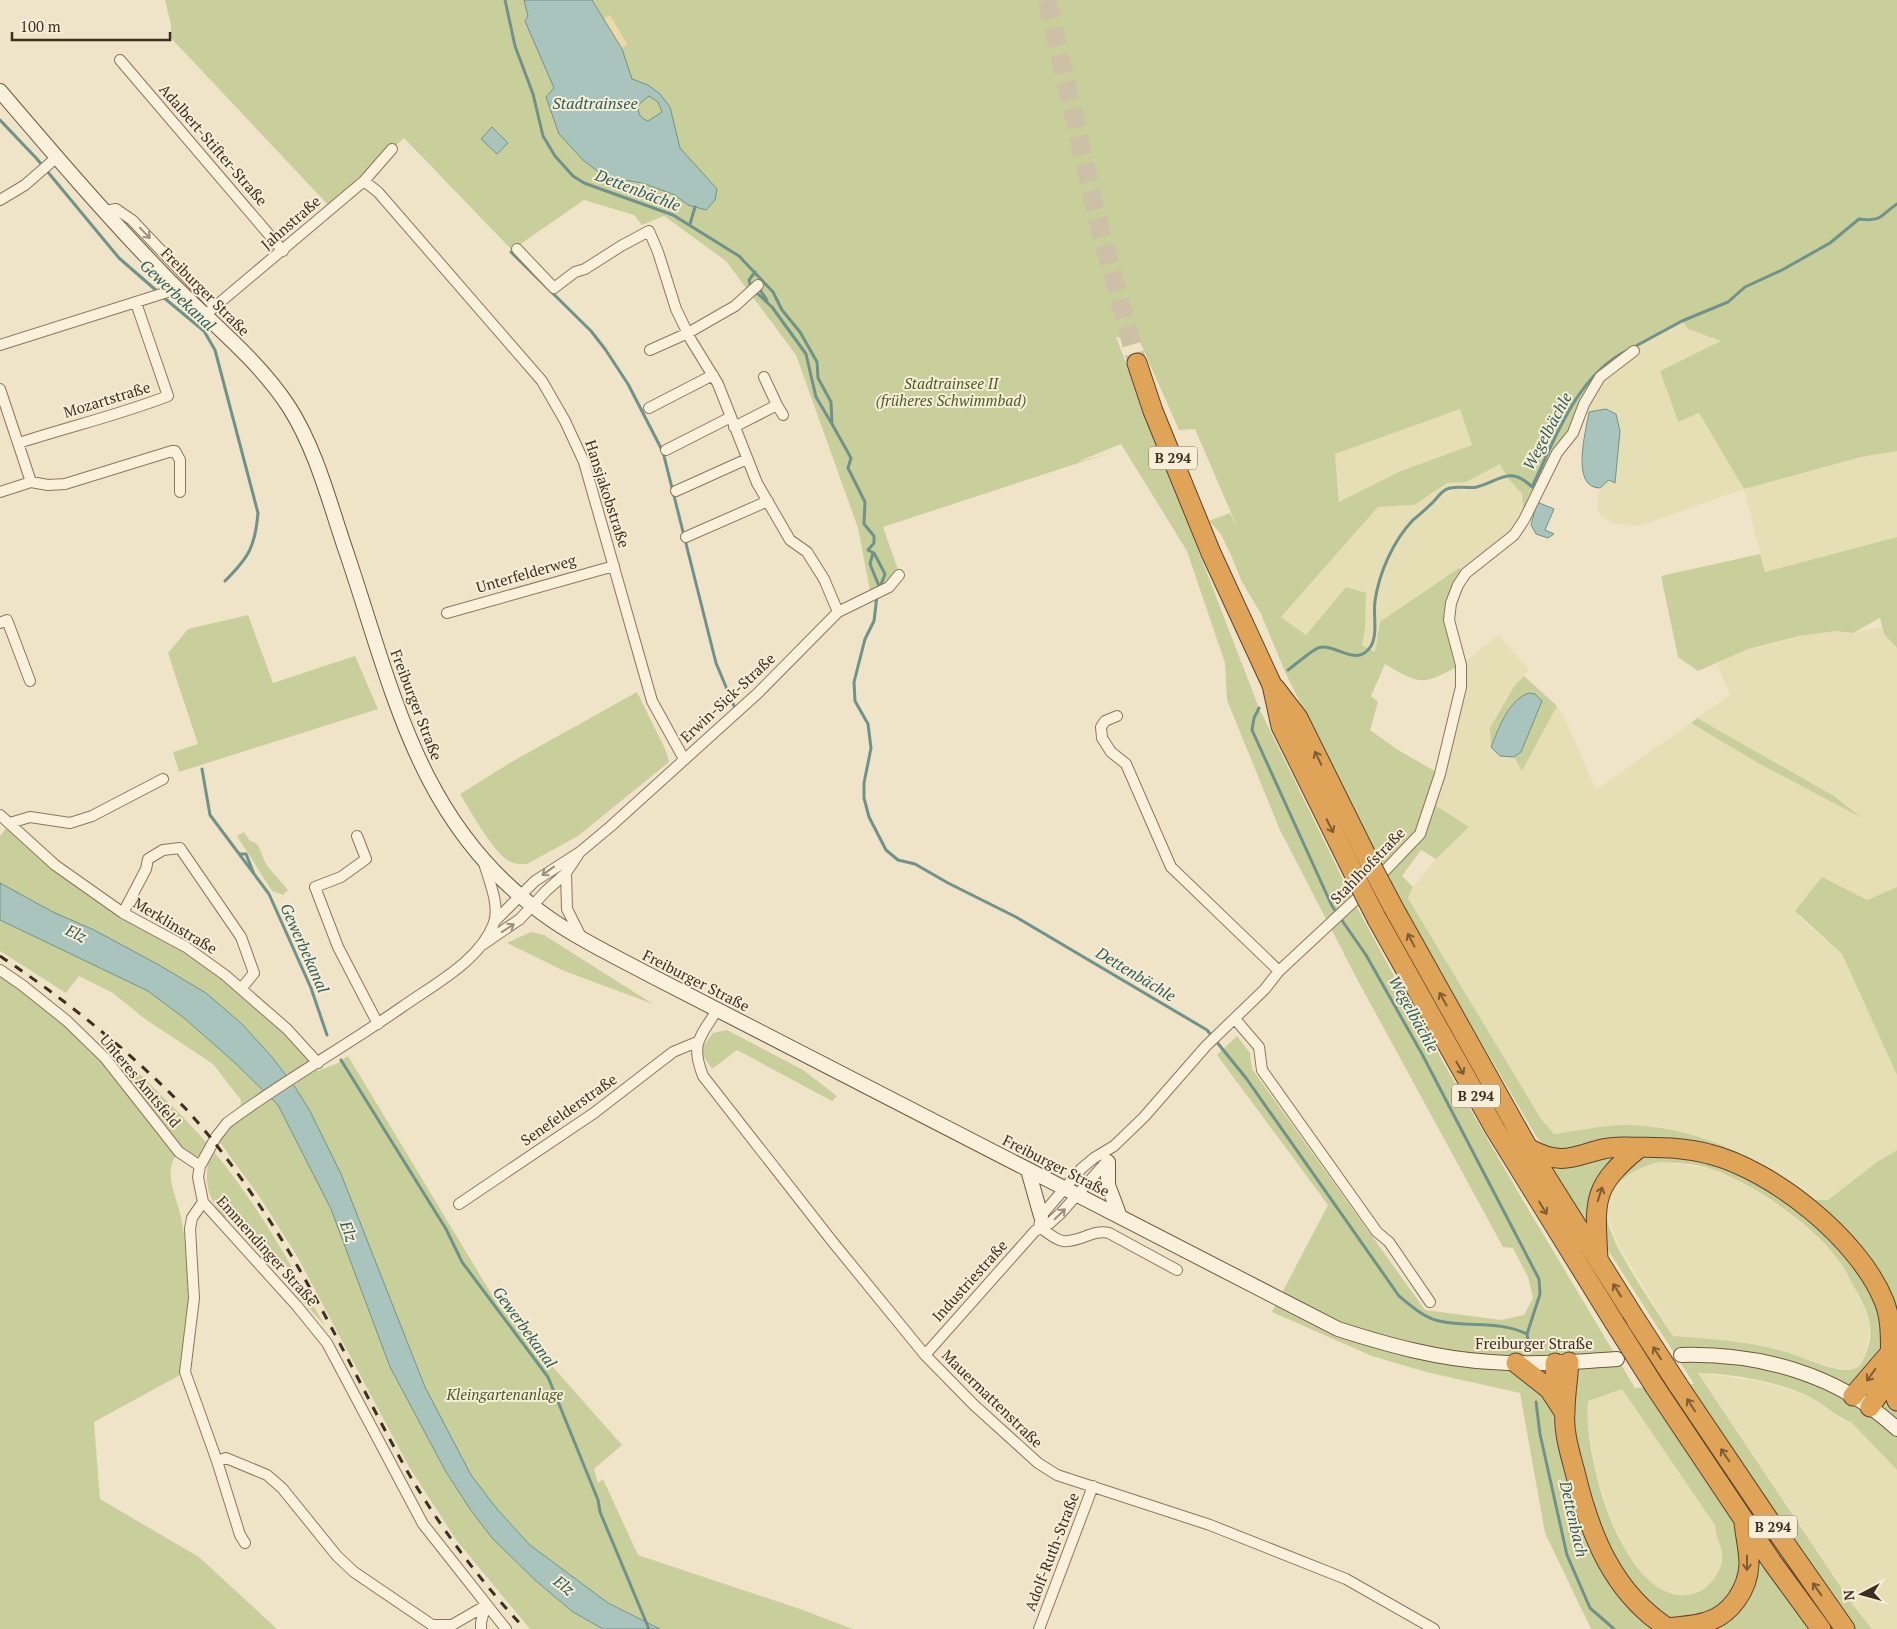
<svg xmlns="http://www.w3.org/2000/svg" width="1897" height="1629" font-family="'PT Serif',serif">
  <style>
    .farmland { fill: #e6deb5 }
    .green { fill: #c9cf9b; fill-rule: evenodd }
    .sand { fill: #ecd9a5 }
    .water { fill: #a9c4bc; stroke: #6f938a; fill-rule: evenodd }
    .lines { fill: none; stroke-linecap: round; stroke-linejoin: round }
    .stream { stroke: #6f938a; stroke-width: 3 }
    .highway-tunnel { stroke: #ccc0a6; stroke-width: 19; stroke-dasharray: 19 9; stroke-linecap: butt }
    .street-casing { stroke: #8d765c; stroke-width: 12 }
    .secondary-casing { stroke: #6f573f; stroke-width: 16 }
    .highway-casing { stroke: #5b4430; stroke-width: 21 }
    .street { stroke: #faf1dc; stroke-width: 10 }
    .secondary { stroke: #faf1dc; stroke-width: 14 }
    .highway { stroke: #e0a458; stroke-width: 19 }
    .rail { stroke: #3d2e20; stroke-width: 3; stroke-dasharray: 9 9; stroke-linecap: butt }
    .highway-bridge-casing { stroke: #5b4430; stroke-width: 21; stroke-linecap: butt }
    .highway-bridge { stroke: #e0a458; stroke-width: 19 }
    .oneway { stroke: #9c907e }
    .oneway2 { stroke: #7e5d36 }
    .labels { text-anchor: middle; stroke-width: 4; stroke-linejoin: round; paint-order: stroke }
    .shield { fill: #f7eed8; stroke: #756857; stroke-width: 1 }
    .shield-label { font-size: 14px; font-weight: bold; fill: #3d2e20 }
    .street-label { font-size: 15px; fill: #3d2e20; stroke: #f7eed8 }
    .park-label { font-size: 15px; font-style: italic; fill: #4d5a26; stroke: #f7eed8 }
    .water-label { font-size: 16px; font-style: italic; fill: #2f5d5a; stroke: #f7eed8 }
  </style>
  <rect width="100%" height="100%" fill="#f0e4c8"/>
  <path class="farmland" d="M1682,321L1688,329L1722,341L1660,371L1677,421L1699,413L1744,489L1861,457L1897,451V537L1765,572L1744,489L1642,525L1614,524L1602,517L1597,508L1600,488L1609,480L1615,483L1620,431L1616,414L1606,409L1589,412L1584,404L1592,390L1636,346Z
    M1460,408L1472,445L1401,471L1340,503L1335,454Z
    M1500,464L1507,477L1522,494L1524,520L1376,652L1362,645L1365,630L1346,587L1306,635L1281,617L1378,507L1414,505L1447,483L1456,482Z
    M1881,627L1884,634L1897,648V887L1867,900L1822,877L1799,917L1842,954L1897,1075V1150L1877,1162L1828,1200H1809L1793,1185L1751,1159L1704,1139L1686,1134L1608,1126L1554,1134L1541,1119L1408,898L1413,887L1436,859L1468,828L1430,802L1440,774L1461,665L1498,635L1529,670L1515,685L1500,756L1514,757L1522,770L1557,706L1567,723L1596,790L1691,723L1758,763L1859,816L1834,796L1697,718L1730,695L1717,664L1719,662L1748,649L1799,636L1836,631L1853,633Z
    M1659,1162L1708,1168L1733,1178L1783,1207L1815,1234L1838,1258L1868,1312L1870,1327L1865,1357L1856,1369L1848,1370L1830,1367L1778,1349L1739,1341L1673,1336L1620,1248L1607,1217L1610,1195L1620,1180L1641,1166Z
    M1698,1372L1762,1382L1805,1395L1827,1405L1841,1419L1851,1422L1897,1470V1629H1872L1850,1601Z
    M1622,1389L1716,1525L1722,1548V1560L1718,1573L1708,1586L1696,1593L1685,1595L1666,1592L1646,1580L1628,1556L1609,1514L1595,1469L1586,1413L1588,1401Z"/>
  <path class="green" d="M165,0H1897V451L1861,457L1744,489L1699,413L1678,422L1660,371L1721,341L1688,329L1682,321L1636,346L1634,351L1606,371L1524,520L1522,494L1507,477L1500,464L1466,482L1447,483L1414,505L1378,507L1281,617L1306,635L1346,587L1366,593L1365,630L1362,645L1375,652L1380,622L1459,568L1466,573L1451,603L1461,665C1423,684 1423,687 1385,664L1371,696L1378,702L1370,730L1398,750L1440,774L1430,802L1469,827L1436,859L1421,850L1402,876L1413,887L1408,898L1541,1119L1554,1134C1578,1131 1602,1125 1626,1125C1692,1126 1762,1156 1809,1200H1828L1877,1162L1897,1150V1470L1851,1422C1836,1417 1823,1403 1808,1396C1779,1382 1730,1373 1698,1373L1850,1601L1872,1629H1591L1545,1533L1520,1393L1426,1372L1372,1356L1272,1312L1328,1205L1217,1055L1237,1036L1250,1053L1252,1069L1425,1310L1501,1320L1524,1315L1533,1298L1528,1277L1513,1248L1503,1247L1357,979L1279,828L1227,700L1225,663L1187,551L1121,444L1077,462L1106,454L883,527L902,581L871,596L858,528L796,355L726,261L664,216L642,225L634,215L584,200L512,250L404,138L331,208L171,38V25ZM1116,337L1140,342L1179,430L1195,429L1238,529L1230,513L1209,521L1220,533L1231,555L1242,582L1261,614L1286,674L1401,905L1536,1136C1546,1147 1545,1155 1550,1168C1560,1190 1587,1227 1604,1244L1694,1384L1635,1388L1521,1197L1405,996L1354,902L1259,708ZM1460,409L1472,445L1401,471L1339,502L1335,454ZM1659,1162C1675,1163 1693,1163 1708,1168C1750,1181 1811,1223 1837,1258C1844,1267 1849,1278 1854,1287C1865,1305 1874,1323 1869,1344C1866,1353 1863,1366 1854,1369C1839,1374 1807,1359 1792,1354C1753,1341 1713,1339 1673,1336C1656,1309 1611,1246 1607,1218C1601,1186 1634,1168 1659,1162ZM1622,1389L1715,1525C1715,1537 1724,1548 1722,1561C1719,1575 1708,1590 1693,1594C1623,1610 1582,1452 1588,1401Z
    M1897,537V648L1884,634L1880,618L1853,633L1836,631L1799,636L1748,649L1698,671L1678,657L1661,576L1760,554L1765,572Z
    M248,615L273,683L355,656L378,709L179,772L173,752L198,744L168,653L188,629Z
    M1524,676L1557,706L1522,771L1514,757L1521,752L1542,700L1498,731L1491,747L1490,728L1515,685Z
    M637,692L666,751L669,762L578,836L527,864C520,864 513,864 507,860C491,848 471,812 460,794L515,760Z
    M1697,718L1834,796L1862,818L1758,763L1691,723Z
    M10,823L55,865L225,975L318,1063L317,1071L336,1064L348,1056L498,1305L622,1445L594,1469L598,1483L603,1479L638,1555L800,1609L853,1629H660L608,1603L530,1545L497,1509L471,1475L452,1439L425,1387L341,1174L310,1111L295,1087L272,1057L242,1024L206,993L159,965L94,930L53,912L0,883V836Z
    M244,832L250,841C261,843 260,852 265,862C271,873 281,880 288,890L283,895L272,891L237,836Z
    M1822,877L1867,900L1897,887V1075L1842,954L1795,911Z
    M0,920L148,991L184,1018L234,1062L278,1105L331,1209L390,1367L446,1472L492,1538L535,1580L573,1612L603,1629H530L457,1541L409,1467L297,1256L259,1196L216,1137L240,1113L241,1100L213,1064L145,1019L113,993L79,976L66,993L0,951Z
    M531,932L544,935L653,1004L562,970L507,943Z
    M0,970L105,1058L179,1152C160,1171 179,1201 182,1222C186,1247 191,1280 190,1306C190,1329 184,1352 180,1375L94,1422L100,1499L199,1557L277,1629H0Z
    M727,1030L803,1070L837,1096L832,1101L737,1050L712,1069L702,1054L704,1045L713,1033Z
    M112,1047C145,1080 181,1112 211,1148C256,1202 291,1264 325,1326L302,1300L300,1281L234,1210L225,1218C208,1198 205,1188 208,1161L184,1151L108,1053Z"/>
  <path class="sand" d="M610,15L627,44L619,50L599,21Z"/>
  <path class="water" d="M524,0H592L622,49L632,79L648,85L660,94L670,107L680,148L717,189L715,200L706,210L688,205L675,195L642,183L605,177L601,174L583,160L559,134L546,97L554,88L525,21L528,16ZM649,96L658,102L662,112L648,121C640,118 638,114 638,105Z
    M492,127L508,143L497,154L481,139Z
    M1606,409L1616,414L1620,431L1615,483L1609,480L1600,488C1570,488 1586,431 1589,412Z
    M1537,502L1554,509L1545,530L1554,534L1548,538L1536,534L1531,525Z
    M1529,693L1535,694L1542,701L1521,752L1514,757L1500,756L1491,747C1499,728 1508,700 1529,693Z
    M0,883L53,912L94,930L159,965L206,993L242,1024L272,1057L295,1087L310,1111L341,1174L425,1387L471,1475L497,1509L530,1545L608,1603L660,1629H603L573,1612L535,1580L492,1538L470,1509L446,1472L390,1367L331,1209L278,1105L234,1062L184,1018L148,991L0,920Z"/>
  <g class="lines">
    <path class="stream" d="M505,0L515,46L533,94L543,136L555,156L573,176L584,183L673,215L739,256L773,292L782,310L800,332L817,362L818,378L831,402L832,424L851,458L848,468L865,502L864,524L874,536V543L868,550L874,553L885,574L879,590
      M0,120L37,159L119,258L158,292
      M690,224L695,207
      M511,252L591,331L605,349L628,384L663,452L716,663L734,706
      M750,284L749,280L755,272
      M760,290L767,300
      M757,293L772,307L806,354L816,397L832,424
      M163,297L204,331L215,350L258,513C255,547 249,557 225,581
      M1634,347L1682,321L1728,302L1745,287L1782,270L1830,243L1859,219C1883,222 1880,215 1897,204
      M873,553L870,564L879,586
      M877,596L874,621L865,639L854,682L855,701L868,724L871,748L864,783V798L869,817L886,850L898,860L915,864L948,883L1016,917L1207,1030L1246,1078L1399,1296C1411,1306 1423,1317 1439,1321C1469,1328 1498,1320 1527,1334
      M1288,670C1292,667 1314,649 1318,648C1335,642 1357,669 1371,646C1378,634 1373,615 1375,601C1379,573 1393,541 1413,520C1419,515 1425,510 1430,505C1435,501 1441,491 1447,489C1455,485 1468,489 1477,487C1500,481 1510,465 1532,487C1555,439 1576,377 1626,351
      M1259,708L1254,718L1252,730L1332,906L1366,955L1422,1054L1539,1279L1540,1294L1527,1334
      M202,769L210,815L269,894L311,988L327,1035
      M240,854H246L254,874
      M341,1060L446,1229L462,1262L548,1377L598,1500L600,1512L649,1629
      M1527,1334L1530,1352
      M1536,1402L1540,1434L1567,1555L1590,1608L1614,1629"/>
    <path class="highway-tunnel" d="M1047,0L1098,221L1137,363"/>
    <g class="street-casing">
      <path id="street" d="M120,60L283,251
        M364,181L378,192L542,381L565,421L584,462L652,701L684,759
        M0,200L25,185L57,157
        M105,211L116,209L132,220L215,307
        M517,249L554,288L575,272L585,269L621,246L649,231L658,252L676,309L691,340L718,384L757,483L790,540L807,552L824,579L838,612
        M205,315L364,181L392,149
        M0,345L177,289
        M650,350L688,333L735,306L758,285
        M764,377L777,405
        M0,389L31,482
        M649,408L713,375
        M734,427L777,405L783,415
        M19,443C68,427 119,415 168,396L136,303
        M666,450L731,417
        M676,491L747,459
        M0,492L31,482L48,485L65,484L172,451H175L180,460V492
        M686,537L768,501
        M447,613L614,566
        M0,623L7,620L30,681
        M1117,716L1105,721L1101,727L1102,738L1111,752L1126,764L1171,867L1279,971
        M0,815L55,865L123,913L186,947L225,975L287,1029L318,1063
        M10,823L30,817L70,823L92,816L163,779
        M357,836L366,859L341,877L315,887L338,947L378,1024
        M483,860C488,878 500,904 494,923C480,961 433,985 402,1007C345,1047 283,1081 227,1123L216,1137L200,1166L198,1177L203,1202L297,1306L327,1343L423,1524L506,1629
        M566,873L567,909L581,937
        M1376,880L1420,834L1440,774L1461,687V665L1449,620L1451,603L1458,585L1466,573L1514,535L1524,520L1557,453L1573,433L1584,404L1600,377L1634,351
        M123,913L146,869L148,859L163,850L180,848L241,937L254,973L241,989
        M494,922L535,881L580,852L611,826L758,693L838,612L889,587L899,575
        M482,945L520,919L546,891L566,873L578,855
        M0,970L22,985L67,1021L105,1058L179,1152L200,1166
        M717,1010C700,1038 690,1043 703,1076L832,1241L925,1355L974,1405L1038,1463L1057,1475L1210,1525L1346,1579L1434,1629
        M1235,1019L1259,1047L1262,1070L1377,1232L1389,1242L1430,1302
        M203,1202L192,1218L190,1229L194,1298L185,1372L217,1461L240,1535L245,1543
        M459,1204L594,1113L673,1052L697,1042
        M1039,1227L1041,1216L1082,1168L1094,1158L1114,1146L1144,1117L1206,1046L1265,989L1279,971L1366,890
        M1039,1227C1046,1231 1055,1240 1063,1241C1080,1243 1092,1229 1109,1233L1177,1270
        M925,1355L1035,1231L1050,1223L1061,1213L1108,1160
        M217,1461L226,1458L267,1475L282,1488L337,1556L354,1572L432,1625H452L485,1606
        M481,1629V1623L485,1606
        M1039,1629L1093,1486"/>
    </g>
    <g class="secondary-casing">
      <path id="secondary" d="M0,91C52,152 105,214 161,272C203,317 255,355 289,407C317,451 330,505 347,554C393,690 418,823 542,913C573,936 610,954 644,972L1338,1329C1388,1345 1438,1359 1491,1362C1533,1365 1575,1362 1617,1359
        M1108,1162V1185L1120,1217
        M1028,1170L1041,1216
        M1681,1355C1760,1353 1838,1374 1897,1429"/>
    </g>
    <g class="highway-casing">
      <path id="highway" d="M1137,363L1153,411L1211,553L1272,685L1281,726L1358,882
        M1275,688L1298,718L1373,869
        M1393,907L1528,1148L1636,1320
        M1377,919L1495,1129L1614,1322
        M1528,1148C1572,1173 1584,1145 1626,1147C1655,1148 1680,1146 1709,1154C1773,1170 1859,1239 1884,1301C1897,1333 1884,1369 1897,1401
        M1598,1259C1595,1201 1591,1187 1639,1148
        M1569,1362C1568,1379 1565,1395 1565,1412C1563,1431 1570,1453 1575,1472C1590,1535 1613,1593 1669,1629
        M1516,1363L1549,1389L1564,1412
        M1555,1363L1556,1399
        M1678,1385L1773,1526L1845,1629
        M1655,1387L1772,1562L1821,1629
        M1853,1396L1889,1354
        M1870,1407L1891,1376
        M1668,1628C1681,1626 1694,1626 1706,1622C1731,1615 1748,1589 1749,1564C1749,1550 1745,1535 1744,1522"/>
    </g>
    <use href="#street" class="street"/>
    <use href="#secondary" class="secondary"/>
    <use href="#highway" class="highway"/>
    <path class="rail" d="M0,956C66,1000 128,1050 184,1107C215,1140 243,1180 268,1218C320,1298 360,1386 406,1469C439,1526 480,1581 525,1629"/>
    <g class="highway-bridge-casing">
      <path id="highway-bridge" d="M1373,869L1393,907
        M1358,882L1377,919
        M1636,1320L1678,1385
        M1614,1322L1655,1387"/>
    </g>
    <use href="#highway-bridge" class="highway-bridge"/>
  </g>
  <defs><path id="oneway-shaft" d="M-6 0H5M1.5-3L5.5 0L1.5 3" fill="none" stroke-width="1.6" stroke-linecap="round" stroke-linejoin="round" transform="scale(1.25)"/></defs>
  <g class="oneway">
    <use href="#oneway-shaft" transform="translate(145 233) rotate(46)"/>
    <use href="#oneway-shaft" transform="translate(548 871) rotate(144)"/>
    <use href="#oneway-shaft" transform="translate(508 928) rotate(-34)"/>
    <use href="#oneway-shaft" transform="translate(1060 1214) rotate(-44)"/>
  </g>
  <g class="oneway2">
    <use href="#oneway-shaft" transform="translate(1318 758) rotate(-116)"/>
    <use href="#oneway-shaft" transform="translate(1330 826) rotate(63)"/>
    <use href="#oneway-shaft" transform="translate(1411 940) rotate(-118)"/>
    <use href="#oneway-shaft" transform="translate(1443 999) rotate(-119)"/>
    <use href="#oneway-shaft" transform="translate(1460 1068) rotate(60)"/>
    <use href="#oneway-shaft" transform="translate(1600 1194) rotate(-72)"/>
    <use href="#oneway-shaft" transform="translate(1543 1208) rotate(59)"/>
    <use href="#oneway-shaft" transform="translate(1617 1290) rotate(-122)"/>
    <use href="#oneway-shaft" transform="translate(1657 1353) rotate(-123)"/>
    <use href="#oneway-shaft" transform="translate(1871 1375) rotate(126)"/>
    <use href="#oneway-shaft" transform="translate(1691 1405) rotate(-123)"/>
    <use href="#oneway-shaft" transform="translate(1725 1455) rotate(-124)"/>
    <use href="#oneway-shaft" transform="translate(1747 1563) rotate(90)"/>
    <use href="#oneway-shaft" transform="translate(1817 1589) rotate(-125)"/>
  </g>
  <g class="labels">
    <g class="shield">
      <rect x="1149" y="446.5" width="48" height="23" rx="4"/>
      <rect x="1452" y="1084.5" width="48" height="23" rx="4"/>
      <rect x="1749" y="1515.5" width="48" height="23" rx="4"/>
    </g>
    <g class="shield-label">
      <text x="1173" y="463">B 294</text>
      <text x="1476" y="1101">B 294</text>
      <text x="1773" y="1532">B 294</text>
    </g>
    <g class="street-label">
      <text transform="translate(213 145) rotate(49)" y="5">Adalbert-Stifter-Straße</text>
      <text transform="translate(291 223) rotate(-41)" y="5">Jahnstraße</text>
      <text transform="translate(205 292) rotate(45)" y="5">Freiburger Straße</text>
      <text transform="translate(107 400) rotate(-17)" y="5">Mozartstraße</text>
      <text transform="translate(607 494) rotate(72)" y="5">Hansjakobstraße</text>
      <text transform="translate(526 574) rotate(-16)" y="5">Unterfelderweg</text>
      <text transform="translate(728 698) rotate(-43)" y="5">Erwin-Sick-Straße</text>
      <text transform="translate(416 705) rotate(69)" y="5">Freiburger Straße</text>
      <text transform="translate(1368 866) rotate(-46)" y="5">Stahlhofstraße</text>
      <text transform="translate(175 926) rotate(31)" y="5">Merklinstraße</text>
      <text transform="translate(696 981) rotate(27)" y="5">Freiburger Straße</text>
      <text transform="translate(140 1081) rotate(50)" y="5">Unteres Amtsfeld</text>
      <text transform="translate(569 1110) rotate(-35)" y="5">Senefelderstraße</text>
      <text transform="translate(1056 1166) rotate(27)" y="5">Freiburger Straße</text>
      <text transform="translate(267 1251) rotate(48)" y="5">Emmendinger Straße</text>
      <text transform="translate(970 1281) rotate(-48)" y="5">Industriestraße</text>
      <text x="1534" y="1349">Freiburger Straße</text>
      <text transform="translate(992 1399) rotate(44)" y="5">Mauermattenstraße</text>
      <text transform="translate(1052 1552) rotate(-69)" y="5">Adolf-Ruth-Straße</text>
    </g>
    <g class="park-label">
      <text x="951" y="389">Stadtrainsee II<tspan x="951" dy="17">(früheres Schwimmbad)</tspan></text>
      <text x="505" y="1400">Kleingartenanlage</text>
    </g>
    <g class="water-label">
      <text x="595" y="109">Stadtrainsee</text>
      <text transform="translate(638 190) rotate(21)" y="6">Dettenbächle</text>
      <text transform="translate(178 295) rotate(43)" y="6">Gewerbekanal</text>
      <text transform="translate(1547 431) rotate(-62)" y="6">Wegelbächle</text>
      <text transform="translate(76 933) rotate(25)" y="6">Elz</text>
      <text transform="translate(305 948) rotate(66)" y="6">Gewerbekanal</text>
      <text transform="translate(1136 974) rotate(31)" y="6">Dettenbächle</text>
      <text transform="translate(1414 1014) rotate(61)" y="6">Wegelbächle</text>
      <text transform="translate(349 1231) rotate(69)" y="6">Elz</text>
      <text transform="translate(525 1327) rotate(54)" y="6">Gewerbekanal</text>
      <text transform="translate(1574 1519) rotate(77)" y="6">Dettenbach</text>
      <text transform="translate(564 1585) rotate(37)" y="6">Elz</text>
    </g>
  </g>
  <g transform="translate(1862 1594) rotate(264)" stroke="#f7eed8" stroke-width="4" paint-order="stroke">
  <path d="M0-4L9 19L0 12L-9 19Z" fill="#3d2e20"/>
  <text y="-8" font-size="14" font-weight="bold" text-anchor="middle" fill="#3d2e20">N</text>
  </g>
  <path d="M12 32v8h158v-8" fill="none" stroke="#3d2e20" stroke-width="2.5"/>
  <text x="20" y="32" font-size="15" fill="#3d2e20" stroke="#f7eed8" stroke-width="4" paint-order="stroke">100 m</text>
</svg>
